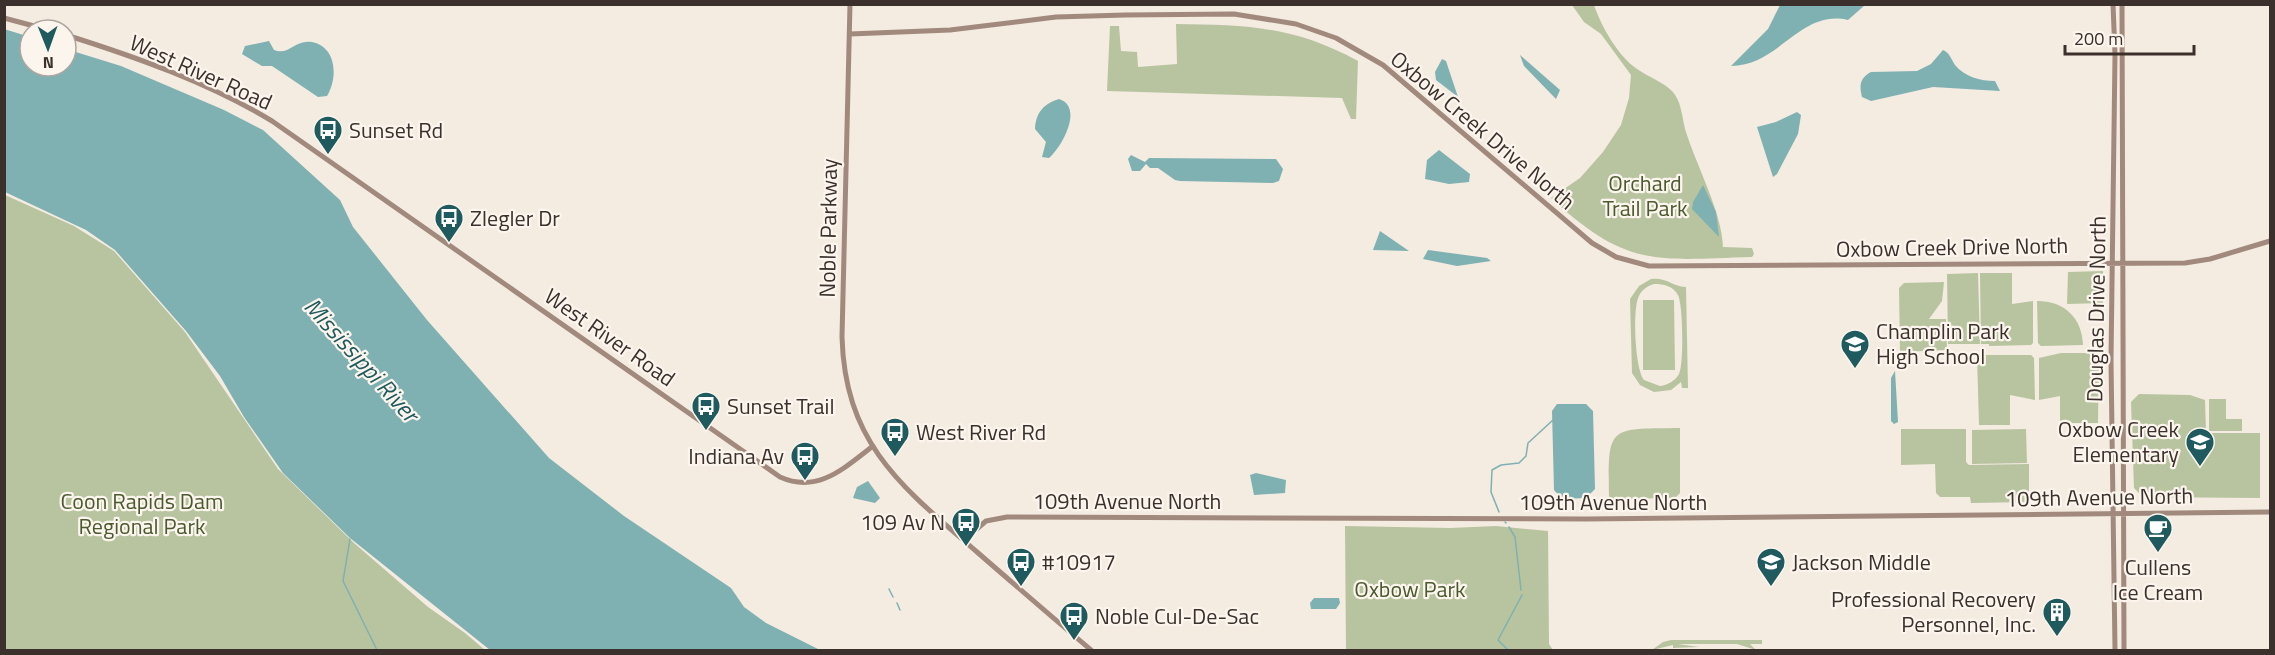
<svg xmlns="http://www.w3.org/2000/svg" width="2275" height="655" font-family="'Titillium Web',sans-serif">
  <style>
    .green { fill: #b8c4a0; fill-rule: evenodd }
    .water { fill: #7fb0b2 }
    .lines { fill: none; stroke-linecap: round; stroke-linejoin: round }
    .stream { stroke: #7fb0b2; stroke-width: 1.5 }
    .secondary { stroke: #a18a7d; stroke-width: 5 }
    .labels { text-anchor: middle; stroke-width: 4.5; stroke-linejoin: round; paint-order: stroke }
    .street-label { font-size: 22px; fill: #3b302b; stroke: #fbf5ee }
    .poi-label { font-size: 22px; fill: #3b302b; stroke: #fbf5ee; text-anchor: start }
    .park-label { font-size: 22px; fill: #4a5a2e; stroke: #fbf5ee }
    .water-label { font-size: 24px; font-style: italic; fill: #1f5a5e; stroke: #fbf5ee }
  </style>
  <rect width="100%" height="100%" fill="#f4ebe1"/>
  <path class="green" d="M1572,5H1594C1601,26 1618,56 1637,69C1647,76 1663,82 1672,91C1681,100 1682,116 1685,129C1696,165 1722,212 1723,247L1752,248L1754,254L1752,257C1654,260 1627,268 1551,198L1580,178L1603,152L1621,125L1629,98L1631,75L1601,34L1584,22Z
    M1176,24C1247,25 1294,26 1358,61L1356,119H1351L1342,98L1107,91L1110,26H1119L1121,51L1137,52L1138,67L1177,64Z
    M5,195L74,226L114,251L185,332L278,469L354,543L428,607L465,633L485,650H5Z
    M2103,271V303L2067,304L2068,272Z
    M1978,273L1980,344H1948L1947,274Z
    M1980,273H2012V304L2033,301V343L2031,345L1989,346V344H1981Z
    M1651,279C1666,277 1674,287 1686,287L1688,388H1682L1681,382L1671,390L1654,392L1640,385L1632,373L1630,299L1639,286ZM1654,284C1664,284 1673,286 1678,295C1683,305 1684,364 1679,374C1675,381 1668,385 1660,386L1644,380C1635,370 1632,308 1639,296C1642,289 1648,286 1654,284Z
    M1944,282L1942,301L1929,319H1946L1947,350L1900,352L1899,288L1904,283Z
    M1643,300H1674L1675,370H1643Z
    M2037,301C2065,301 2082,318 2083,345L2041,346L2038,343Z
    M2061,353H2099L2098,423H2060V396L2039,400V358Z
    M1977,355H2031L2034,358L2035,400L2010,395V425H1979Z
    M2139,394L2190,395L2205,400L2206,433H2260V498L2143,497L2134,488L2131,402Z
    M2209,399H2226V419H2242V431H2209Z
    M1680,428V493L1675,498L1609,499C1608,425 1607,429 1680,428Z
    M1901,429H1966V462L1969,465L2029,464V502L1971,503L1970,497H1940L1936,493L1935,464L1901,465Z
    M2026,429L2027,463L1972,464V430Z
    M1345,526L1450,528L1496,526L1548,531L1549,644L1553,650H1346Z
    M1671,640H1762V644H1750L1756,650L1737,644H1678L1699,647L1673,648V645L1652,650L1663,642Z"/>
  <path class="water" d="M1780,5V4L1865,5L1848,20C1800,9 1779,66 1731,66L1768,29Z
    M4,29L30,37V66H66V49L121,66L224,110L263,130L340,200L353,227L427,320L549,458L624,516L731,588L744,607L766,623L820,650H490L350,538L283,473L244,417L220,376L186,331L115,250L86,230L5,192Z
    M269,41L274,50C289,56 295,39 312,42C337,47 338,78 327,96L318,97L272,66H262L242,54L245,46Z
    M1943,50C1950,53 1951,59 1955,65C1965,77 1980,81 1995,81L2000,91L1933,87L1871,101L1862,97C1859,85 1860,78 1871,72L1917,71L1931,64Z
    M1520,55L1560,90L1556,99L1524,66Z
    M1442,59L1446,61L1458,97L1436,80L1435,72Z
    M1059,99C1084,107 1062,147 1049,158L1042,157L1046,142L1035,129C1036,113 1043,104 1059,99Z
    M1797,112L1801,115L1798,134L1777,174L1773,177L1757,127L1776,122Z
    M1439,150L1470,174L1469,182L1449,184L1425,179L1427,160Z
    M1131,155L1145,162L1149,158L1276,159L1283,169L1279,181L1273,183L1180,181L1175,180L1158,168H1150L1146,164L1140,171H1132L1128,159Z
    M1703,185L1716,212L1719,237L1692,209L1693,202Z
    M1380,231L1409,251L1373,250Z
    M1428,250L1487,258L1491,261L1457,266L1423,259Z
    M1895,371L1898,422L1894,424L1891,421V378Z
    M1557,404H1586L1593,411L1595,489L1586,498L1562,499L1554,490L1552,411Z
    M1256,473L1286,480L1285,493L1254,495L1250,475Z
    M868,481L880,498L875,503L853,498L857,487Z
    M1314,598H1339L1340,603L1336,609H1311L1310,603Z"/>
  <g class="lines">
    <path class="stream" d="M1499,512L1491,492L1492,470L1501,465L1519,463L1526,456L1528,443L1553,420
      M1505,522L1506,523
      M1509,527L1515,537L1521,590
      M350,539L343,581L377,650
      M889,589L893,597
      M897,603L900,610
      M1508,650L1498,640L1522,595"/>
    <path class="secondary" d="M850,4L842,337C845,444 902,487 977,552C1015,585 1053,618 1091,650
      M2113,4L2115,55L2111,360L2115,650
      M2122,4L2124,650
      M4,18L49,30
      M850,34L950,30L1056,17L1125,15L1234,14L1296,24L1336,38L1383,65L1592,243L1616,257L1649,266L2185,263L2210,259L2270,241
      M66,35C136,57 209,83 272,121L780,477C818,494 844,468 873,446
      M964,540L986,521L1007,517L1586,519L2270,512"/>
  </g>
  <defs>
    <g id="bus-pin" transform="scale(1.5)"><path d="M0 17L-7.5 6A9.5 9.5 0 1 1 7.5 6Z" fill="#1f5a5e" stroke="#fbf5ee"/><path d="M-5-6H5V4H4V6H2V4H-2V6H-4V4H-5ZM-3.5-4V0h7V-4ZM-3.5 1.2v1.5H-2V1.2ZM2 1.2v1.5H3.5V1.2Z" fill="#fff"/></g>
    <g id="school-pin" transform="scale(1.5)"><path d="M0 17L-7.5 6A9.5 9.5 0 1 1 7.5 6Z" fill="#1f5a5e" stroke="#fbf5ee"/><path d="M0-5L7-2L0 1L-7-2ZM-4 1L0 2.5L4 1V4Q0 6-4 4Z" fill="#fff"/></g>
    <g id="cafe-pin" transform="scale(1.5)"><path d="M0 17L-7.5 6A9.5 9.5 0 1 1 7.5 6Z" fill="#1f5a5e" stroke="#fbf5ee"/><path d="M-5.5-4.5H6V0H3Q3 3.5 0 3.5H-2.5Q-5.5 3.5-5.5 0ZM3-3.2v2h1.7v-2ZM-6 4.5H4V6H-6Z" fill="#fff"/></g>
    <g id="building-pin" transform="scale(1.5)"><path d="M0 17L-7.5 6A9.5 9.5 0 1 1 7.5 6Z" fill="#1f5a5e" stroke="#fbf5ee"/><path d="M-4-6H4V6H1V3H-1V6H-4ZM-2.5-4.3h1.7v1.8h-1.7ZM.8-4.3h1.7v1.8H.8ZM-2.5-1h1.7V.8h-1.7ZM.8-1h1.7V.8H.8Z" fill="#fff"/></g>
  </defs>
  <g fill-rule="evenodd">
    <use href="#bus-pin" x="328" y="130"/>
    <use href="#bus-pin" x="449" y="218"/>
    <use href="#school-pin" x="1855" y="344"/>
    <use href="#bus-pin" x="706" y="406"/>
    <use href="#bus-pin" x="895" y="432"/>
    <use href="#school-pin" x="2200" y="442"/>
    <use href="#bus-pin" x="805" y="456"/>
    <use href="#bus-pin" x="966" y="522"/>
    <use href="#cafe-pin" x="2158" y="528"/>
    <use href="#bus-pin" x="1021" y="562"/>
    <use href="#school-pin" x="1771" y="562"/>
    <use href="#building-pin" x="2057" y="612"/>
    <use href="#bus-pin" x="1074" y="616"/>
  </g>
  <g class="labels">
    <g class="street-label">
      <text transform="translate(201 72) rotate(24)" y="8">West River Road</text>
      <text transform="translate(1483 130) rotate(40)" y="8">Oxbow Creek Drive North</text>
      <text transform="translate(828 228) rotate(-89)" y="8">Noble Parkway</text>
      <text transform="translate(1952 247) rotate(-1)" y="8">Oxbow Creek Drive North</text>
      <text transform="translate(2096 309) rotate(-89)" y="8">Douglas Drive North</text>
      <text transform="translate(610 337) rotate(35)" y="8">West River Road</text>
      <text transform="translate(2099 497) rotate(-1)" y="8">109th Avenue North</text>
      <text x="1127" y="509">109th Avenue North</text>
      <text x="1613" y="510">109th Avenue North</text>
    </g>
    <g class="poi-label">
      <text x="349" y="138">Sunset Rd</text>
      <text x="470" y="226">ZIegler Dr</text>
      <text x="1876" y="339">Champlin Park<tspan x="1876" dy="25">High School</tspan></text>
      <text x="727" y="414">Sunset Trail</text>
      <text x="2179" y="437" text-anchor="end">Oxbow Creek<tspan x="2179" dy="25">Elementary</tspan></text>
      <text x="916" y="440">West River Rd</text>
      <text x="784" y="464" text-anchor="end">Indiana Av</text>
      <text x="945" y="530" text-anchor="end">109 Av N</text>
      <text x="1042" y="570">#10917</text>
      <text x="1792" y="570">Jackson Middle</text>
      <text x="2158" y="575" text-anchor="middle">Cullens<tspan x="2158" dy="25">Ice Cream</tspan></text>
      <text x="2036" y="607" text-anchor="end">Professional Recovery<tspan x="2036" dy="25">Personnel, Inc.</tspan></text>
      <text x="1095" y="624">Noble Cul-De-Sac</text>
    </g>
    <g class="park-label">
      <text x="1645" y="191">Orchard<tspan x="1645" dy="25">Trail Park</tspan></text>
      <text x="142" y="509">Coon Rapids Dam<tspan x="142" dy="25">Regional Park</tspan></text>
      <text x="1410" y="597">Oxbow Park</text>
    </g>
    <g class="water-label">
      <text transform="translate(361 360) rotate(48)" y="8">Mississippi River</text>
    </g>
  </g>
  <rect width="2275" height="655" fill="none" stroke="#3b302b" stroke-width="12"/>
  <g transform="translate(48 48) rotate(179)"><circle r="28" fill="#fbf5ee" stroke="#aea6a0" stroke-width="1.5"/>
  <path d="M0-4.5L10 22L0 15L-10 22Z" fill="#1f5a5e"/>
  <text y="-9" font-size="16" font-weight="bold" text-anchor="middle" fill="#3b302b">N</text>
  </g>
  <path d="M2065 45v9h129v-9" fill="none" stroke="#3b302b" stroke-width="3"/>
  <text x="2074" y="45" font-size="18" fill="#3b302b" stroke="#fbf5ee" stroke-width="4.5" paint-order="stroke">200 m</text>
</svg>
